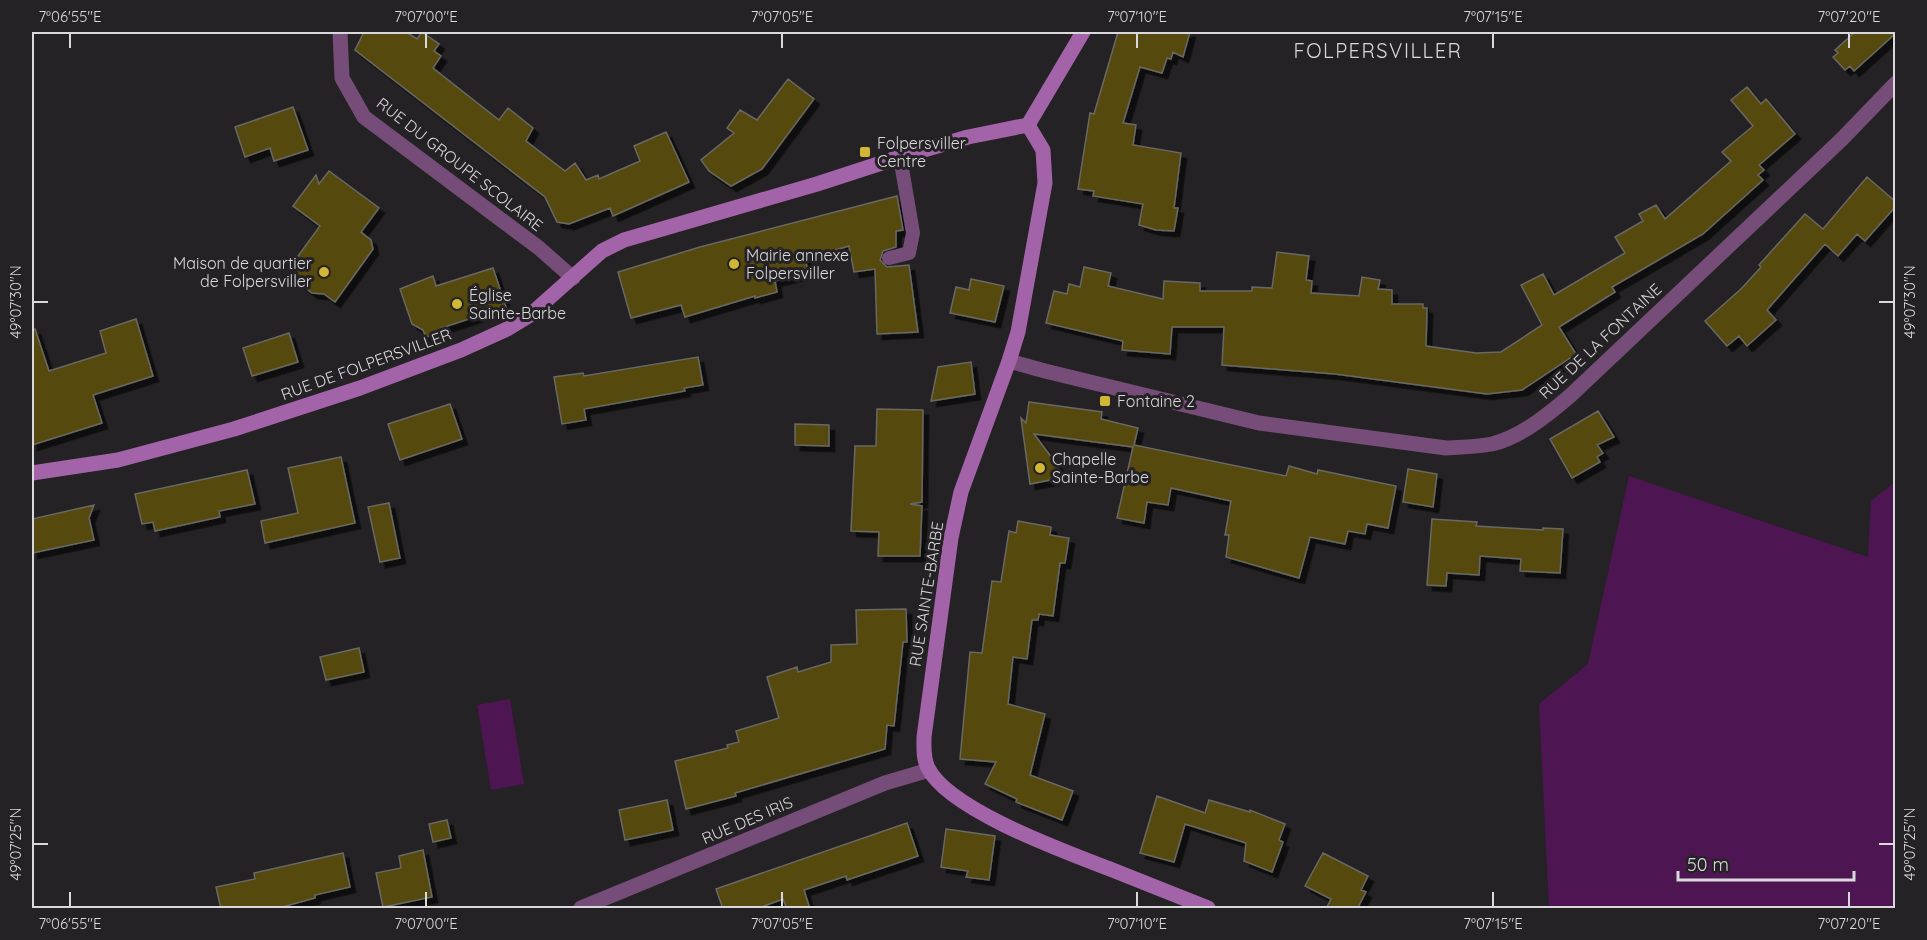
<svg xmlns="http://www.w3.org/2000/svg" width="1927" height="940" font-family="Quicksand,sans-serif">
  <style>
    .green { fill: #4d1652 }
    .building { fill: #54480f; stroke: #696864; stroke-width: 1.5; filter: url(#shadow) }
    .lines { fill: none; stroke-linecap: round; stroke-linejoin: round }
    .lane { stroke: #754d78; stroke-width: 14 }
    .street { stroke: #754d78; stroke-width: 15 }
    .secondary { stroke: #a363a9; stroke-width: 15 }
    .ticks { fill: none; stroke: #d9d8da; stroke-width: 2 }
    .poi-dot { fill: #d2b736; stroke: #242224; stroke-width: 2 }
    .labels { text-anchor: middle; stroke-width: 6; stroke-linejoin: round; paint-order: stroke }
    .poi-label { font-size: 16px; fill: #d9d8da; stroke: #242224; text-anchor: start }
    .street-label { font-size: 16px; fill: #d9d8da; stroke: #242224 }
    .quarter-label { font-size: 20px; letter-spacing: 1.5px; fill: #d9d8da; stroke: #242224 }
    .neatline { fill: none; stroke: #d9d8da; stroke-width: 2 }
    .ticks-label { font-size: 15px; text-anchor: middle; fill: #d9d8da }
  </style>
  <defs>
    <filter id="shadow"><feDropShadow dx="5.5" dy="5.5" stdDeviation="0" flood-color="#0009"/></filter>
  </defs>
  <rect width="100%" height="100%" fill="#242224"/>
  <path class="green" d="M1629,476L1868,557L1871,501L1895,482V908H1549L1539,704L1588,664Z
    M510,699L524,784L491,790L477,705Z"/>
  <path class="building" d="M364,32H406L417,39L422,32L439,44L434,51L441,56L433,68L499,120L508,108L533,128L526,141L565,171L575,163L586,180L598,175L599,179L640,161L634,146L666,132L689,182L613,216L610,208L569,224L557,222L545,197L355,50Z
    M1118,32H1190L1183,57L1173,52L1171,59L1167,58L1162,73L1140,67L1123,123L1136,125L1133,145L1181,153L1174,208H1178L1174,231L1156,230L1139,225L1143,204L1093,196L1094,191L1078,189L1090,113L1094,114Z
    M1855,32H1896V33L1854,71L1850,66L1845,70L1833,57L1838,53L1835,50Z
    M788,79L814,99L762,169L731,186L709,171L701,160L734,133L727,128L740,110L757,120Z
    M1747,87L1761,104L1766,99L1795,134L1759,165L1764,170L1758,175L1763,180L1703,234L1612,287L1615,292L1559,327L1576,354L1522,390L1487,394L1335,374L1222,365L1224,327H1172L1170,354L1122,350L1123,341L1046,323L1054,291L1067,294L1069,284L1080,287L1084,267L1111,273L1108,286L1163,299L1164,281L1200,283V291H1252V287L1272,288L1277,252L1309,256L1306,280L1312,281L1311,293L1359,296L1362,277L1380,280L1378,289L1392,290V304H1423V308H1427L1426,346L1476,353L1501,352L1542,325L1521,285L1543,274L1554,295L1625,253L1615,237L1643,221L1639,214L1656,205L1665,219L1731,161L1722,152L1753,126L1731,100Z
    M293,107L308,150L274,161L270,148L245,157L235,127Z
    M329,171L379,208L361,232L371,240L373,249L335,302L324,294L312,293L293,278L290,267L320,226L293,206L316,175L319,184Z
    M1867,177L1896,202V206L1865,241L1857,234L1838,256L1825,244L1767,310L1776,320L1747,346L1739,336L1727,346L1705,321L1742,288L1761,267L1759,265L1805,214L1823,229Z
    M897,196L903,230L896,231V247L883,251L880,260L887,267L909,265L918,332L877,334L875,269L854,272L849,246L808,258L806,260L807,269L797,271L798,275L775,281L777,292L755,298V296L685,317L681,305L631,318L618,272L700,247Z
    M493,268L506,307L441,328L439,333L426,337L423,330L412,324L400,289L433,276L436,286Z
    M971,279L1004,286L995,322L950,313L956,287L969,290Z
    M136,319L153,376L93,395L102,423L32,445V330L35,329L49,371L106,353L100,331Z
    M289,333L298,362L252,376L243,348Z
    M698,357L703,385L684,388L685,391L584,409L586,420L562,424L554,377L583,373L584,376Z
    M971,362L975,394L931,401L938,367Z
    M1029,402L1102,412L1101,419L1138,428L1134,445L1286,476L1289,466L1317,474L1318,470L1396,486L1388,528L1367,524L1365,534L1348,531L1345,544L1310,537L1299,578L1226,557L1229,535H1225L1231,501L1171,488L1168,505L1147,502L1144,523L1117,518L1133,447L1034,434L1058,466L1055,479L1030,484L1021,418L1026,423Z
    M450,404L462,439L400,460L388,424Z
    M877,409L923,410L922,502L910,504L922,506L920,556H878L879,532L851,531L855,446H876Z
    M1598,411L1614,437L1597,445L1603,453L1597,457L1600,462L1572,478L1550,439Z
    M795,424L829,425V446L795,445Z
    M341,457L355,523L265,543L261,521L298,513L288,468Z
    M1408,469L1437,474L1433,507L1403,502Z
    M247,470L255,504L219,511L220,517L155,531L153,522L142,524L135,494Z
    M389,503L400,558L380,562L368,507Z
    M94,505L89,518L94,540L32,553V519Z
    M1432,519L1477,522L1476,526L1543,530V528L1563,529L1560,573L1520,571L1521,559L1480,556L1479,575L1447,573L1446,586L1427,585Z
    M1018,521L1051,527L1050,535L1069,538L1065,563H1060L1053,616L1039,614L1038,620H1032L1027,659L1013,657L1008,704L1045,714L1030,775L1073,791L1062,820L1016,802L1017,799L985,784L996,762L960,759L970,652L982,653L992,581L1001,582L1009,531L1016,533Z
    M906,609L907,642H903L894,726L887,725L885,749L735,793L736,796L686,809L675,761L728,748L727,745L739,742L736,731L779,718L767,677L797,667L798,672L831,662V645L857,644L856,610Z
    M359,648L364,672L326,680L320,657Z
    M1157,796L1205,813L1209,800L1250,812V810L1285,824L1279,840L1283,842L1272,872L1244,861L1246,843L1185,824L1174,862L1140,853Z
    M667,800L673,830L625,840L619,810Z
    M447,820L451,838L433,842L429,824Z
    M907,823L918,856L847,880L846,876L804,890L810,909H787L783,899L756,909H723L716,889Z
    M946,829L995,836L989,880L966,877L968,871L941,867Z
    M423,850L432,897L383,907L376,873L401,868L399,856Z
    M343,853L350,887L315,895V898L275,909H221L216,887L255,879L254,873Z
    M1323,853L1368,876L1361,890L1366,892L1357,909H1326L1331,899L1305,886Z"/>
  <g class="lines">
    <path class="lane" d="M889,258L909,253L913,233L900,157"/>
    <path class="street" d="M340,32L342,78L364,117L539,248L573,278
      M1009,361L1045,371L1259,423L1446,448C1461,447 1476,447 1492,444C1521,437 1549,414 1571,395L1842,139L1896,83
      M581,908L885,783L929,770"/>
    <path class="secondary" d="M1028,125L1043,150L1045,183L1018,332L1009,361L961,492L951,538L924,737C924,748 923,758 928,768C949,810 1066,852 1110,869C1142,882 1175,895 1208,908
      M1028,125L1083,32
      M32,473L118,460L234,429L360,388L461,350L507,329L530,315L602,251L624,240L817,184L900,157L968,137L1028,125"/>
  </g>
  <path class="ticks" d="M70,33V48M426,33V48M782,33V48M1137,33V48M1493,33V48M1849,33V48M33,302H48M1879,302H1894M33,844H48M1879,844H1894M70,892V907M426,892V907M782,892V907M1137,892V907M1493,892V907M1849,892V907"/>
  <g class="poi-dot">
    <rect x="859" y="146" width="12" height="12" rx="3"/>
    <circle cx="734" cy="264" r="6"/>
    <circle cx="324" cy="272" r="6"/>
    <circle cx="457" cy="304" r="6"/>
    <rect x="1099" y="395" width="12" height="12" rx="3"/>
    <circle cx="1040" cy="468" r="6"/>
  </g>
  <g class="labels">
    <g class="poi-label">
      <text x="877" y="149">Folpersviller<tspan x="877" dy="18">Centre</tspan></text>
      <text x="746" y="261">Mairie annexe<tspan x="746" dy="18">Folpersviller</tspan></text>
      <text x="312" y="269" text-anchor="end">Maison de quartier<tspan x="312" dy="18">de Folpersviller</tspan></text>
      <text x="469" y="301">Église<tspan x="469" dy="18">Sainte-Barbe</tspan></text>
      <text x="1117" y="407">Fontaine 2</text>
      <text x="1052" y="465">Chapelle<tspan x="1052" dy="18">Sainte-Barbe</tspan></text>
    </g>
    <g class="street-label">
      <text transform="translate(460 164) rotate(38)" y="6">RUE DU GROUPE SCOLAIRE</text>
      <text transform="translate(1600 341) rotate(-43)" y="6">RUE DE LA FONTAINE</text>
      <text transform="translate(366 364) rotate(-20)" y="6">RUE DE FOLPERSVILLER</text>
      <text transform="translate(926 594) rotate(-81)" y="6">RUE SAINTE-BARBE</text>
      <text transform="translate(747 820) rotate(-23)" y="6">RUE DES IRIS</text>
    </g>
    <g class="quarter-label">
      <text x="1378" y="58">FOLPERSVILLER</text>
    </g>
  </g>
  <rect width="1927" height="940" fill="none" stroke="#242224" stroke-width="66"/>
  <path d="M1678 871v9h176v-9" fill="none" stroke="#d9d8da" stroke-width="3"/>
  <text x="1687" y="871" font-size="18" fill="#d9d8da" stroke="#242224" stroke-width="4.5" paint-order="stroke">50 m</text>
  <rect x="33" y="33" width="1861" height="874" class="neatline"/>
  <g class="ticks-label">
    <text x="70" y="22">7°06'55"E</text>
    <text x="426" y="22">7°07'00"E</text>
    <text x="782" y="22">7°07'05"E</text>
    <text x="1137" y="22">7°07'10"E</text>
    <text x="1493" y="22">7°07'15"E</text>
    <text x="1849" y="22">7°07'20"E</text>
    <text transform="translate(16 302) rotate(-90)" y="5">49°07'30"N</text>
    <text transform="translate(1910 302) rotate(-90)" y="5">49°07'30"N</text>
    <text transform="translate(16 844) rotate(-90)" y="5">49°07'25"N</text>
    <text transform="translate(1910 844) rotate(-90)" y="5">49°07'25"N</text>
    <text x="70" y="929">7°06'55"E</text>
    <text x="426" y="929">7°07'00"E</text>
    <text x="782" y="929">7°07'05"E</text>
    <text x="1137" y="929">7°07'10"E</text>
    <text x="1493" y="929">7°07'15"E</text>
    <text x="1849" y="929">7°07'20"E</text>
  </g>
</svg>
